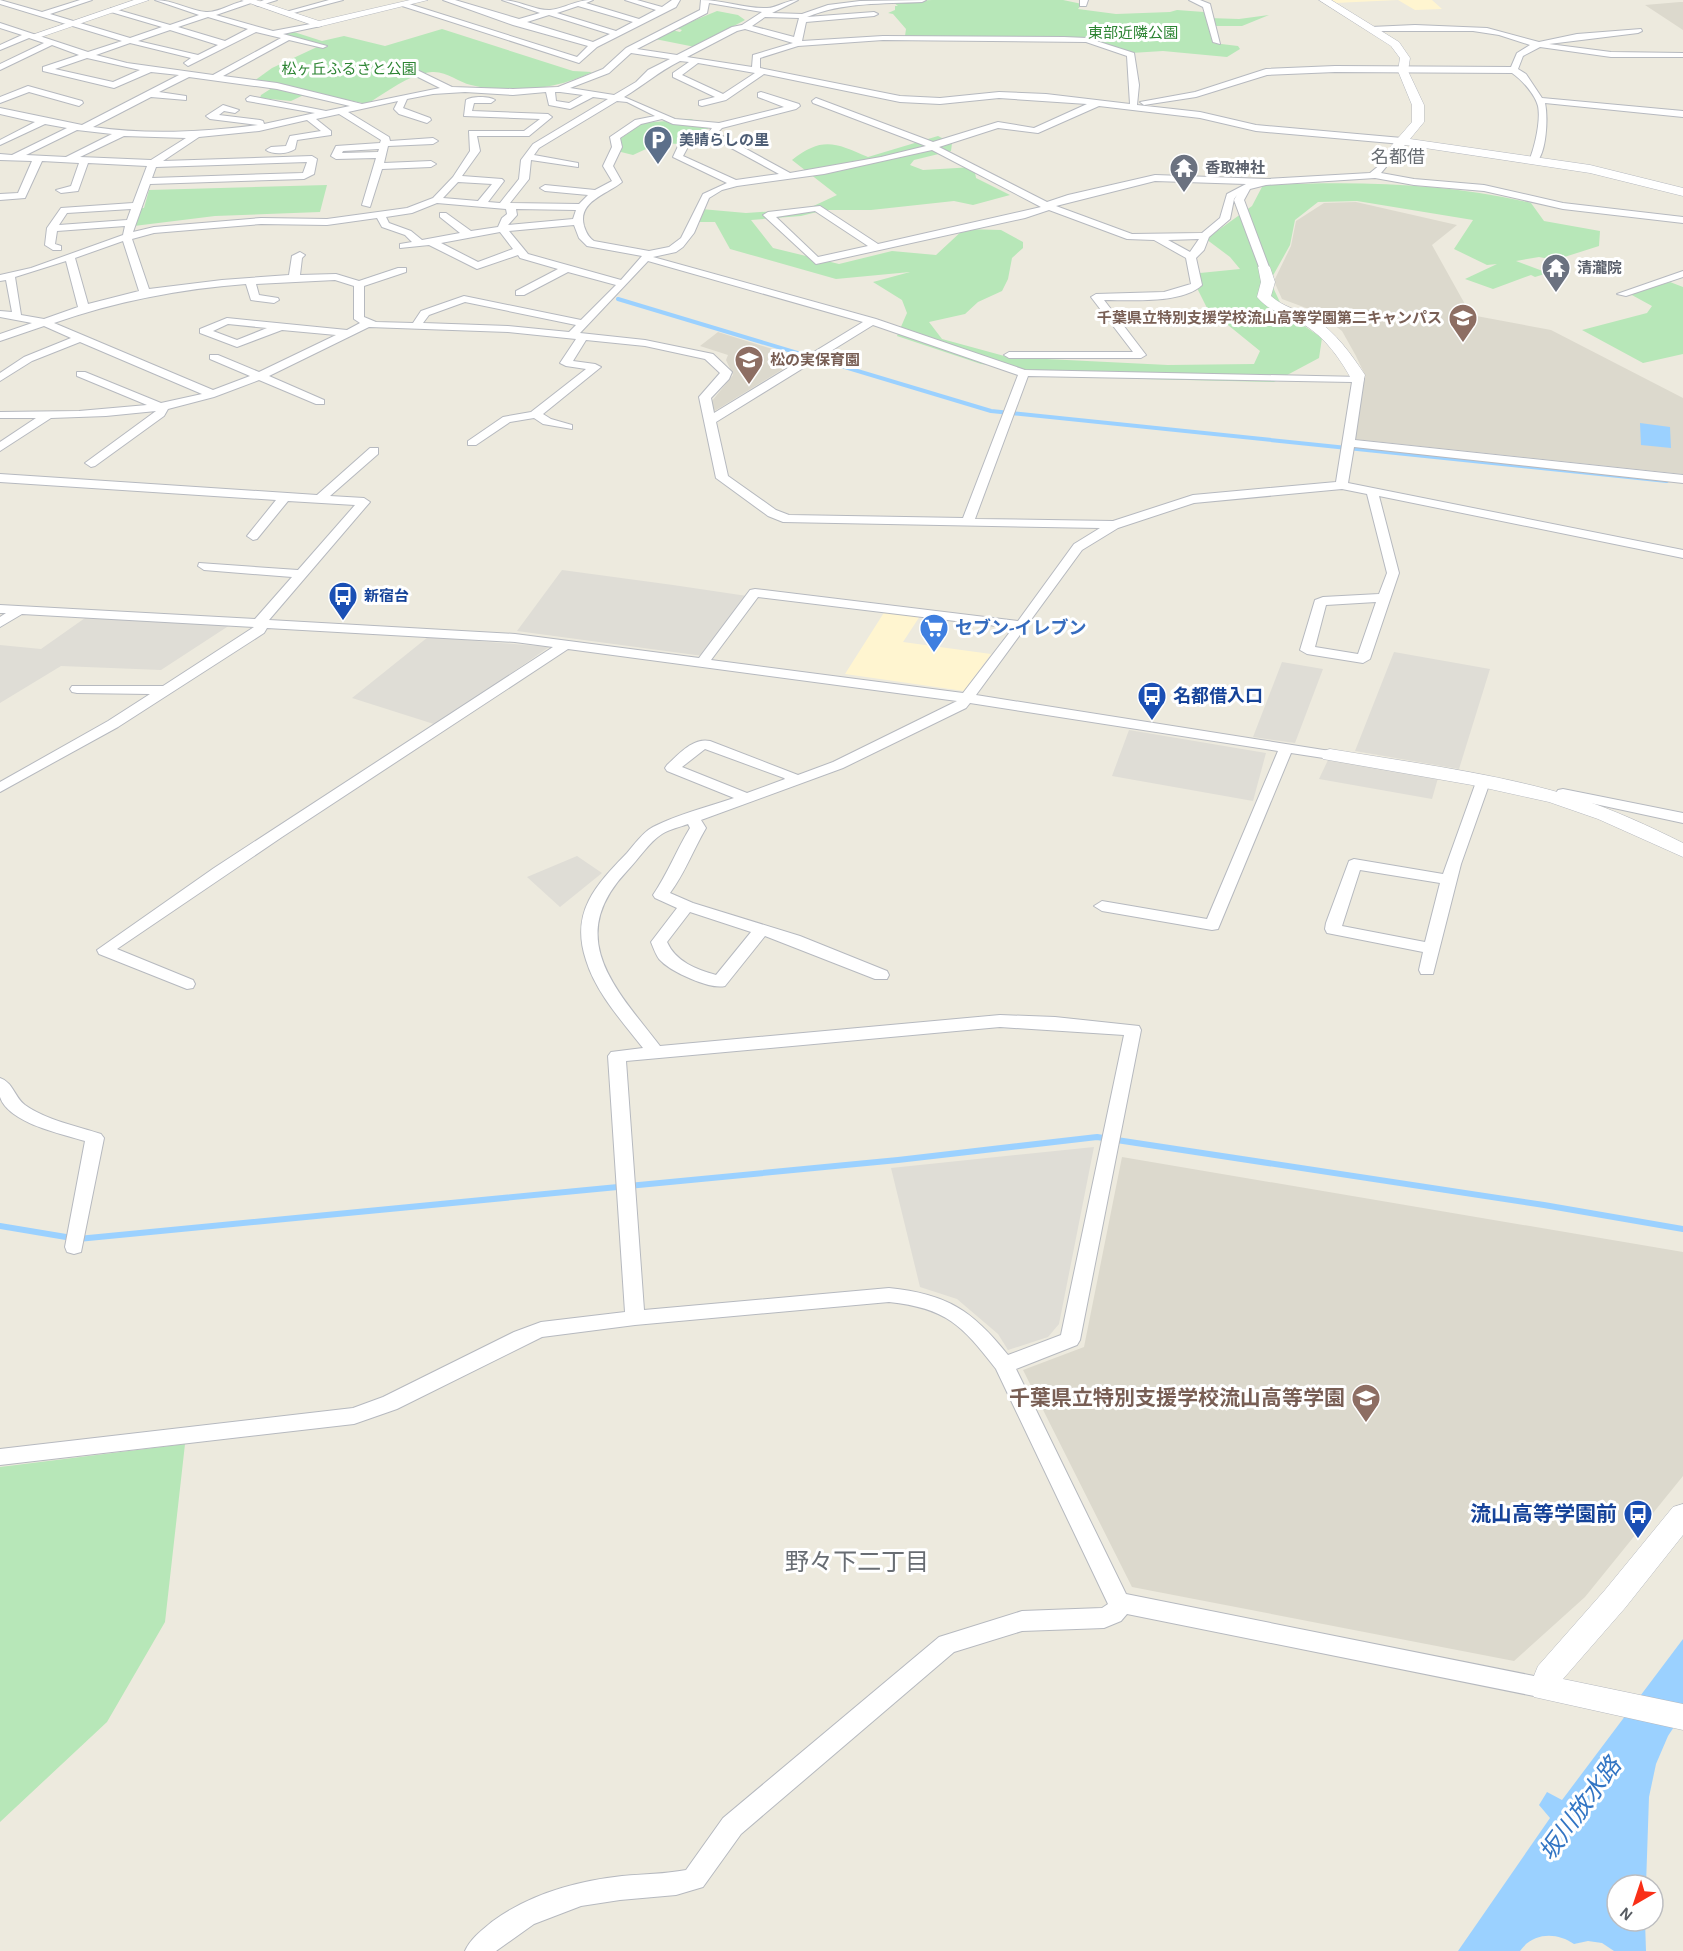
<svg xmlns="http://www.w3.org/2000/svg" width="1683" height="1951" font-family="'Alegreya Sans','Noto Sans JP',sans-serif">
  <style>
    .commercial { fill: #fff5d0 }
    .industrial { fill: #dfddd6 }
    .education { fill: #dcd9cd }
    .green { fill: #b7e7b8 }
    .water { fill: #9bd1ff }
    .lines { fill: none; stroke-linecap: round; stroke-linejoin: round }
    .stream-far1 { stroke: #9bd1ff; stroke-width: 4 }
    .stream { stroke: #9bd1ff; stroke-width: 6 }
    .minor-casing { stroke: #b6b9bf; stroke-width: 2 }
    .tertiary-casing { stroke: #b6b9bf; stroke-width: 1 }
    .minor { fill: #fff; fill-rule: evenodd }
    .tertiary { fill: #fff; fill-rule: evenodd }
    .labels { text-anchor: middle; stroke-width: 6; stroke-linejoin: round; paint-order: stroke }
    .far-park-label { font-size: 15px; fill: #2c8432; stroke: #fff }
    .far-service-label { font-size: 15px; font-weight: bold; fill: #4e5e75; stroke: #fff; text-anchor: start }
    .far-worship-label { font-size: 15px; font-weight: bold; fill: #5b616d; stroke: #fff; text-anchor: start }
    .far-education-label { font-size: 15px; font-weight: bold; fill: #785e54; stroke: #fff; text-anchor: end }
    .far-transit-label { font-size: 15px; font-weight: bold; fill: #164399; stroke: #fff; text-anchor: start }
    .far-quarter-label { font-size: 18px; fill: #686d73; stroke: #fff }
    .shop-label { font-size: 18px; font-weight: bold; fill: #366cbe; stroke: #fff; text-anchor: start }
    .transit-label { font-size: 18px; font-weight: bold; fill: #164399; stroke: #fff; text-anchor: start }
    .near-education-label { font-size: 21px; font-weight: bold; fill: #785e54; stroke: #fff; text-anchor: end }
    .near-transit-label { font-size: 21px; font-weight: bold; fill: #164399; stroke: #fff; text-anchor: end }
    .near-neighbourhood-label { font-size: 24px; fill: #686d73; stroke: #fff }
    .near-water-label { font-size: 24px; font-style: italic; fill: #3275c4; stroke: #fff }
  </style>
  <rect width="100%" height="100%" fill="#edeade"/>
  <path class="commercial" d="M1332,0H1432L1442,9L1415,10L1398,0L1335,3Z
    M885,611L920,616L903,642L991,654L964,691L845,674Z"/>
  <path class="industrial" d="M562,570L673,585L747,596L703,656L517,631Z
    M85,618L230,625L161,670L61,666L0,703V645L41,649Z
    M428,637L549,647L437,725L352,698Z
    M1394,652L1490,669L1459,769L1355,751Z
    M1282,662L1323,669L1295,743L1253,737Z
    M1129,730L1266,753L1253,801L1112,776Z
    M1328,760L1438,778L1432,799L1319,779Z
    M577,856L602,873L560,907L527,877Z
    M1094,1147L1059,1324L1048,1337L1008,1350L998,1334L957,1299L920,1287L891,1168Z"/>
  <path class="education" d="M1683,2V30L1645,5L1680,2Z
    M1356,202L1457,225L1432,245L1471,315L1551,330L1683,398V474L1354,439L1364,373L1356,356L1342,331L1317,312L1282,299L1274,281L1291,246L1296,221L1324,203Z
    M718,332L801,358L713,412L712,401L733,375L726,360L728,355L700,346Z
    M1122,1157L1683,1252V1476L1585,1597L1514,1661L1132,1587L1023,1370L1084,1347Z"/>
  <path class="green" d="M932,0H1063L1082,4L1078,9L1116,14L1170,12L1177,10L1204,12L1209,18L1239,19L1269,15L1242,26H1211L1213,43L1238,46L1240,49L1227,57L1163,51L1131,53L1083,39L905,36L906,29L893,14L888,13L895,10V6H898L893,2Z
    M717,11L738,15L745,20L695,47L655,39L672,30L680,32L682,30L676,28Z
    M442,29L573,71L592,72C559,89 507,95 471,85C458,82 447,71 432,72C409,74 387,92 367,104L310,92L291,101L260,98L261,95L272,88L250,84L272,68L317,47L287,40L279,33L294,32L322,41L344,36L385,46Z
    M691,119L710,127L695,138L680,144L659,143L633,155L621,152L620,139L642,123Z
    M938,136L952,143L951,151L914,160L910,165L923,170L974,167L976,178L1010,195L973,205L954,201L871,210H825L801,216L751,220L773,248L839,264L892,251L936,255L964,229L1001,230L1023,242V248L1012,258L1008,279L1002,291L978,302L965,314L929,322L942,339L1008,357L1168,365L1254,364L1260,351L1207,308L1190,274L1240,269L1230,257L1206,239L1252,206L1263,185C1353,181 1443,182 1531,203L1544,221L1600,231L1599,246L1555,260L1539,257L1516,261L1548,273L1535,277L1531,275L1493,289L1465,279L1497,264L1487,265L1454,249L1473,220L1357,201L1318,202L1295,220L1290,245L1270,281L1285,313L1322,338L1319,358L1274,382L1144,379L1053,373L981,364L897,336L907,313L902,300L873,282L910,272L836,279L730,249L715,222H696L701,209L746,213L807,209L837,195L792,160C822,136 836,143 868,157Z
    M327,185L320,212L215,216L134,226L141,208H144L149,190Z
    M1670,282L1683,287V354L1643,363L1582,330L1647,313L1652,306L1630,294Z
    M185,1444L165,1622L107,1722L0,1822V1467Z"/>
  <path class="water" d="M1640,423L1670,427L1671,448L1641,445Z
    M1683,1639V1713L1668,1736L1656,1764L1649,1797L1646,1885H1617V1921H1645L1646,1951H1614L1602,1943L1588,1941L1574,1944C1557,1932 1533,1932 1520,1951H1458L1550,1818L1539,1805L1547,1792L1562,1800Z"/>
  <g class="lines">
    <path class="stream-far1" d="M618,299L991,411L1667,481"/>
    <path class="stream" d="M0,1226L78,1239L898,1160L1097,1137L1544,1205L1683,1229"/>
    <g class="minor-casing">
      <path id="minor" d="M0,0L42,12L80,0H92L50,14L130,38L162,27L111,12V8L170,25L199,15L155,0C173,0 188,10 206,12C220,13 236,0 251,0V3L216,15L273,31L321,22V26L283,34L327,46L323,48L289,40L223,76L277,83L362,104L440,88L414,75L413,73L417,70L452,87L513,89L558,87L603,69L626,48L700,10L701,0C723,0 746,9 767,8C777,8 786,0 798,0L772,13L802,14L828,5L860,1L926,0L922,2C884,4 842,2 807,17L874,12L878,14L874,16L806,22L802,41L883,36L1064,37L1087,38L1134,53L1139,85L1137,105L1200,112L1256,125L1402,138L1407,141L1402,144L1256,131L1200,118L1099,106L1038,133L998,128L939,147L1047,202L1068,195L1155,175L1266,179L1370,173L1381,164L1386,167L1381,173L1414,179L1484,185L1563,203L1683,217V223L1563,209L1484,191L1414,185L1375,178L1266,185L1250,189L1244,200L1269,267L1268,269L1259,267L1234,200L1237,195L1234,199L1230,219L1209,237L1204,250L1196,258L1202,285C1182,304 1131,300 1104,300L1146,355L1141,358H1009L1004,355L1009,352H1133L1091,297L1096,294L1164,292L1191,284L1186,258L1154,240L1127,239L1049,210L1025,218L816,264L763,215L768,212L820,206L878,244L1041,207L932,150L824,174L737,186L722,190L709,198L694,233L683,247L676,252L653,257L876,319L1025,370L1362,377L1364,379L1355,440L1683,475V483L1354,447L1348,483L1683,550V558L1379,496L1399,573L1370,659L1363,663L1307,654L1300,650L1315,600L1323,597L1379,594L1387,573L1367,494L1342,489L1194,503L1118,528L1082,550L976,695L1330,751L1337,755L1330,759L1291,753L1218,929L1212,930L1102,911L1094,906L1102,901L1207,919L1278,751L970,703L966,708L843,768L701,820L706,828C693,850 685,873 670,893L693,903L800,936L887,971L889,975L887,979H875L765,936L725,986C710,990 669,971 659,959C656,955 653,947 651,942L677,908L655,898L653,895C668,873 676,851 690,828L688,824C680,827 670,829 662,834C649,842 638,860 627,871C564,938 615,988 660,1046L1000,1015L1055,1017L1139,1026L1141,1030L1080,1340L1077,1345L1016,1369L1126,1594L1544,1678L1552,1681L1555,1688L1552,1695L1544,1698L1127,1614L1121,1621L1104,1628L1022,1631L954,1652L741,1834L703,1887L676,1895L620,1900L581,1906L534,1924L496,1951H465C471,1938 482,1930 493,1921C530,1894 577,1881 622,1876C644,1874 665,1874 686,1870L723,1818L939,1637L1022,1611L1102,1608L1108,1604L996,1369C962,1325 946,1308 889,1302L635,1325L542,1337L397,1409L354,1424L0,1465V1449L353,1408L383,1397L514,1332L541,1322L625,1312L608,1056L611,1052L643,1048C622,1021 596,993 586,960C570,912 596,885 627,853C634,845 643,832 653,827C678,814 708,807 734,798L667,771L665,768L667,765C678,755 693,737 710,741L798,775L833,762L957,701L568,649L282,837L117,949L193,980L195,984L193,988L187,989L99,954L97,950L214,868L553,647L515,642L267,628L264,633L118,727L0,792V782L108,721L150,694L77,693L72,692L70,689L72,686H163L254,627L22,614L0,627V617L6,613H0V605L255,619L292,577L204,570L198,566L199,563L298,570L355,505L288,501L257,539L253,540L247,536L276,500L0,482V474L317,495L370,448H378V454L330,496L364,498L370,502L269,620L515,634L699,658L750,590L755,589L1018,621L1074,544L1100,528L783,522L768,516L716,478L699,397L720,373L705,359L645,346L586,340L573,361L595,364L601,367L543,414L551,419L572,425V429L543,424L534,418L510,422L476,445H468V441L503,417L531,412L586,369L566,366L560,363L576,339L508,332L369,327L269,376L324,400V404H316L259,380L214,397L168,409L164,416L95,466L91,467L85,463L156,411L106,416L51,418L0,451V442L36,418H0V412L79,411L147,405L77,376V372H85L161,403L202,394L80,342L32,361L0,381V373L24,357L71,338L44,326L0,341V334L32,323L0,317V311L12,312L6,280L0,281V275L31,268L123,235L125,226L57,231L55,244L61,246V250H53L45,245L47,228L61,208L133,203L147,166L88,163L78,191L61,193L56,190L71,186L79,163L42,161L25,198L0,200V194L18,193L32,161L0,160V154L12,155L67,128L45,124L0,145V140L35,122L0,114V108L82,125L179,75L151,72L114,88L43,71V67L79,55L52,45L0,70V64L44,43L29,38L0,50V45L22,35L0,28V23L88,52L122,41L0,4ZM709,3L762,12L742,25L732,27L677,55L637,49L707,13ZM208,17L248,29L225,41L178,27ZM765,17L799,18L794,37L752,26ZM745,29L793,43L753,55L752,67L687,57L737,31ZM170,30L218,45L198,55L138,41ZM256,32L281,38L213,75L127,63L96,55L130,43L191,58L184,63L188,66ZM883,40L1086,42L1127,56L1130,104L1046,94L999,92L940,98L900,96L760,68V58L798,46ZM631,53L670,59L648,70L636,82L614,95L570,88L609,73ZM87,58L140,70L113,82L55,69ZM680,61L689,62L673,73V77L715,97L699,101V105L702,106L726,100L764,74L900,102L940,104L999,98L1087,104L1034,128L998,122L933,142L816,98L812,101L813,103L926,146L881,157L790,173L717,133L722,128L796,109L800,106L799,104L761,92L758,93V97L784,107L719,123L675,119L624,97C644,85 658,72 680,61ZM698,63L755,73L723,94L682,75ZM189,77L277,89L350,106L326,111L250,96L246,99L247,101L315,113L264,124L263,121L260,120L219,115L224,111L235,113L239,110L223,105L206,116L210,119L258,125C202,132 149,135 93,127L151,97L186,100V96L159,92ZM465,92L513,95L546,92L549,105L570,109L593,97L608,99L533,144L521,160L519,179L500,203L488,202L504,181L502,179L462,176L480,151L477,136H529L552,117L548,114L472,111L474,103H491L495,100C489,96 472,96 466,100L464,116L540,119L524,131H469L470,151L453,177L433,198L407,208L327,219L261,218L154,227L133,232L150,184L304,179L314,174L317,159L312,156L163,161L199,137L259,131L307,120L321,131L290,136L286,146L271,147L266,150C273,155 288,154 295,149L297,140L331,135V131L316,119L339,114L381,140L380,143L336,146L331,156L336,159L376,158L362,205L370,207L382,169L431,167L436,164L431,161L384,163L388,146L433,144L438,141L433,138L390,141L389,137L348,112L398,101L394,109L399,114L427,123L431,120L430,118L403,108L407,99L433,94ZM560,92L583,95L569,103L556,101L555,92ZM617,101L627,102L655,116L635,120L610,137L612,147L603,166L612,181L595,190L545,185L540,188L545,191L588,195L579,204L510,203L529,179L531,160L578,167V163L534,155L539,148ZM662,119L673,124L712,128L709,132L680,142L673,157L727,183L703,194L681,238L669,247L649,251L594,241C588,237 586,232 584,226C577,201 608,194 622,182L613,166L622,147L620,138L641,124ZM77,130L112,134L66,157L26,155ZM124,136L186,138L151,160L80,157ZM711,137L779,174L736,180L683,156L689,145ZM379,149L378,152L342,153L343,151ZM307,162L303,173L152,178L156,167ZM1155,181L1246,184L1227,194L1220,218L1202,233L1132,234L1056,206ZM458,182L492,184L478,201L443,198ZM437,203L506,209L507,214L502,218L498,227L471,231L446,213H440V217L460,233L422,240L411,231L389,223L386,217L412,213ZM131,209L127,220L59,225L67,213ZM516,209L576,210L573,219L508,225L517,215ZM815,211L868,246L818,257L776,217ZM377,218L382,227L405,235L412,242L400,244V248L429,245L477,269L518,255L520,258L558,269L516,291V295H524L568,272L616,285L581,320L464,296L421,311L413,323L376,322L364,317V286L406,272V268H398L359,281L336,274L300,275L302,258L305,255L300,252L292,256L289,275L222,280L149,289L132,239L154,233L261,224L327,225ZM574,225L579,238L587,246L642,256L621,280L528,254L509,231ZM500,232L513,249L478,262L441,243ZM1199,239L1190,252L1168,240ZM123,241L139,291L88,304L75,258ZM66,261L78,307L44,319L21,315L15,277ZM648,261L863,322L714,413L711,398L729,379L732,372L713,354L645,340L580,333ZM335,280L354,286V319L360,323L347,330L227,318L200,329V333L237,347L282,330L336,335L259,372L218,355H210V359L250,376L213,390L54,323C117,301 180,289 246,284L251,300L274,303L279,300L278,298L259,295L256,284ZM465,302L576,325L569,332L508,326L423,323L429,315ZM228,324L267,328L237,340L213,331ZM873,325L1018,375L963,518L789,515L776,510L728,476L716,422ZM1028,376L1352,382L1336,482L1193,495L1113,521L975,519ZM758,597L1013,628L963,693L711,660ZM1376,602L1358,654L1315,647L1326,605ZM705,749L784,778L785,779L747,793L682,767ZM690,912L751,932L716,975C696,969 676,962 667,942ZM1000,1027L1124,1035L1061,1335L1008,1355C972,1310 947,1294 889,1288L644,1310L626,1061Z
        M264,0H277L258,6L254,4Z
        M329,0H343L286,15L282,13Z
        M443,0H455L519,19L540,13L502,0C518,0 537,11 550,10C567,8 574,0 593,0L586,3L639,19L656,10L625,0H637L662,7L672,0H680L676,7L597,47L579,63L399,5L406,3L577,57L588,46L513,25ZM578,6L633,22L616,31L557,13ZM549,15L610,34L593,42L527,22Z
        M1080,0H1088L1086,6H1080Z
        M1189,0H1200L1210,4L1220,44L1213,42L1203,7Z
        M1415,25L1487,28L1539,42L1577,34L1641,29L1642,31L1638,33L1549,44L1611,52L1683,53V57H1611L1540,47L1523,56L1518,69L1526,74L1542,98L1683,111V117L1545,103C1548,116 1547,157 1534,164L1529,161C1535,147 1541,120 1538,106C1535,94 1521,79 1512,73L1335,72L1267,75L1196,97L1144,105L1140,102L1195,92L1266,69L1335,66L1511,67L1517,53L1530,45L1499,35L1473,31H1371L1367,29L1371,27Z
        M28,86L82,101L83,103L79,106L29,92L0,103V97Z
        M1683,271V277L1626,296L1617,294Z
        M1483,778L1490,782L1461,864L1433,974H1421L1419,970L1423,952L1327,933L1325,929L1326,923L1349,861L1354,859L1443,874L1476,782ZM1360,870L1440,883L1425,942L1342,926Z
        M1563,789L1683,813V823L1558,796L1556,793L1558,790Z
        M0,1078C13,1082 15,1098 25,1105C46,1120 77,1126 101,1134L104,1138L81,1252L74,1254L67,1252L65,1247L85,1141C62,1134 8,1123 0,1097C0,1092 0,1083 0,1078Z"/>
    </g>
    <g class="tertiary-casing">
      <path id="tertiary" d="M134,0H149L38,38L29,36Z
        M241,0H256L319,21L410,0H428L318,27Z
        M1319,0H1331L1399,42L1410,58L1408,71L1424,105V122L1410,139L1590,165L1683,188V196L1590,173L1405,145L1386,167H1378V161L1412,122V105L1398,71L1400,58L1391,46Z
        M1264,263L1270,267L1275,282L1271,296C1283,307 1299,310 1313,318C1336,332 1351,354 1365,375L1363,382H1353C1341,360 1325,336 1301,323C1286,314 1269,312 1257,297L1261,282L1258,267Z
        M1330,749C1413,763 1497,773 1578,798C1614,810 1649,826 1683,843V857L1598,819L1549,802L1472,785L1323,759L1321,755L1323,751Z
        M1683,1504V1535L1625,1608L1563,1679L1683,1704V1730L1534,1697L1529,1688L1538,1666L1605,1590L1673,1507Z"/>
    </g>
    <use href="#minor" class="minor"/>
    <use href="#tertiary" class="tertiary"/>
  </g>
  <defs>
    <g id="parking-pin" transform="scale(1.5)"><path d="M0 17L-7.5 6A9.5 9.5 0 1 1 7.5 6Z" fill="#5c6f8a" stroke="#fff"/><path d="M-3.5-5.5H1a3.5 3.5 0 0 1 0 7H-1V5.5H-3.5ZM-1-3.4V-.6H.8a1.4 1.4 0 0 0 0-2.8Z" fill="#fff"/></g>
    <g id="temple-pin" transform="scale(1.5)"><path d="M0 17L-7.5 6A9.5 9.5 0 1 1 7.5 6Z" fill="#6b7280" stroke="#fff"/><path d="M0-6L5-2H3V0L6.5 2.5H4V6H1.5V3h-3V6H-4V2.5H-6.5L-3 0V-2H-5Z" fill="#fff"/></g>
    <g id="school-pin" transform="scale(1.5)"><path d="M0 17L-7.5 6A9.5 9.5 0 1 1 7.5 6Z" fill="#8d6e63" stroke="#fff"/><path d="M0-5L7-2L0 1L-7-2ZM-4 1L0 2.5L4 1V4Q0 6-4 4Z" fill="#fff"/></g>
    <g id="bus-pin" transform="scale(1.5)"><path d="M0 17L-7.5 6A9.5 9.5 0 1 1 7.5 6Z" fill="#1a4fb4" stroke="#fff"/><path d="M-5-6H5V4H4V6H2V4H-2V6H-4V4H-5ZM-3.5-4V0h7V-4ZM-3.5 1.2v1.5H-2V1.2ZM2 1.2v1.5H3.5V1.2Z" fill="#fff"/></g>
    <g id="supermarket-pin" transform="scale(1.5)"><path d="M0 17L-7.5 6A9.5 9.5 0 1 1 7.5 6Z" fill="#3f7fe0" stroke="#fff"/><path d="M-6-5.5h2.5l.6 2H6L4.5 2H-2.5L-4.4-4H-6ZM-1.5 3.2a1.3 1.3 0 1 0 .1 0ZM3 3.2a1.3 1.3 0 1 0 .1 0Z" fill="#fff"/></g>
  </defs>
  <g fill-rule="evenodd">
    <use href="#parking-pin" x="658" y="140"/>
    <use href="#temple-pin" x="1184" y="168"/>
    <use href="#temple-pin" x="1556" y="268"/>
    <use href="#school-pin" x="1463" y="318"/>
    <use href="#school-pin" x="749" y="360"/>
    <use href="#bus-pin" x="343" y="596"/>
    <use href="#supermarket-pin" x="934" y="628"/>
    <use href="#bus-pin" x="1152" y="696"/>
    <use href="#school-pin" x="1366" y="1398"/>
    <use href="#bus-pin" x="1638" y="1514"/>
  </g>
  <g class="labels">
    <g class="far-park-label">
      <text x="1133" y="38">東部近隣公園</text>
      <text x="349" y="74">松ヶ丘ふるさと公園</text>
    </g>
    <g class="far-service-label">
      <text x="679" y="145">美晴らしの里</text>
    </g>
    <g class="far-worship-label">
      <text x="1205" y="173">香取神社</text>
      <text x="1577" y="273">清瀧院</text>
    </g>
    <g class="far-education-label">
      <text x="1442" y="323">千葉県立特別支援学校流山高等学園第二キャンパス</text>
      <text x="770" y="365" text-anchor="start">松の実保育園</text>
    </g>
    <g class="far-transit-label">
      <text x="364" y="601">新宿台</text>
    </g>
    <g class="far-quarter-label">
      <text x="1398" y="163">名都借</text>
    </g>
    <g class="shop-label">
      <text x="955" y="634">セブン-イレブン</text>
    </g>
    <g class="transit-label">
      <text x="1173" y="702">名都借入口</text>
    </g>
    <g class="near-education-label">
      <text x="1345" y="1405">千葉県立特別支援学校流山高等学園</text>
    </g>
    <g class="near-transit-label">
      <text x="1617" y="1521">流山高等学園前</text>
    </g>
    <g class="near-neighbourhood-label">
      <text x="857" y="1570">野々下二丁目</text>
    </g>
    <g class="near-water-label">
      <text transform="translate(1580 1809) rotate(-54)" y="8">坂川放水路</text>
    </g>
  </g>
  <g transform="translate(1635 1903) rotate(219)"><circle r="28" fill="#ffffff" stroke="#bcbdc0" stroke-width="1.5"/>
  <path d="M0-4.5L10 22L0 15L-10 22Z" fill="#f92f17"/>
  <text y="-9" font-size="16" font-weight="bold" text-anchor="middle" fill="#575b61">N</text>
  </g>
</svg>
